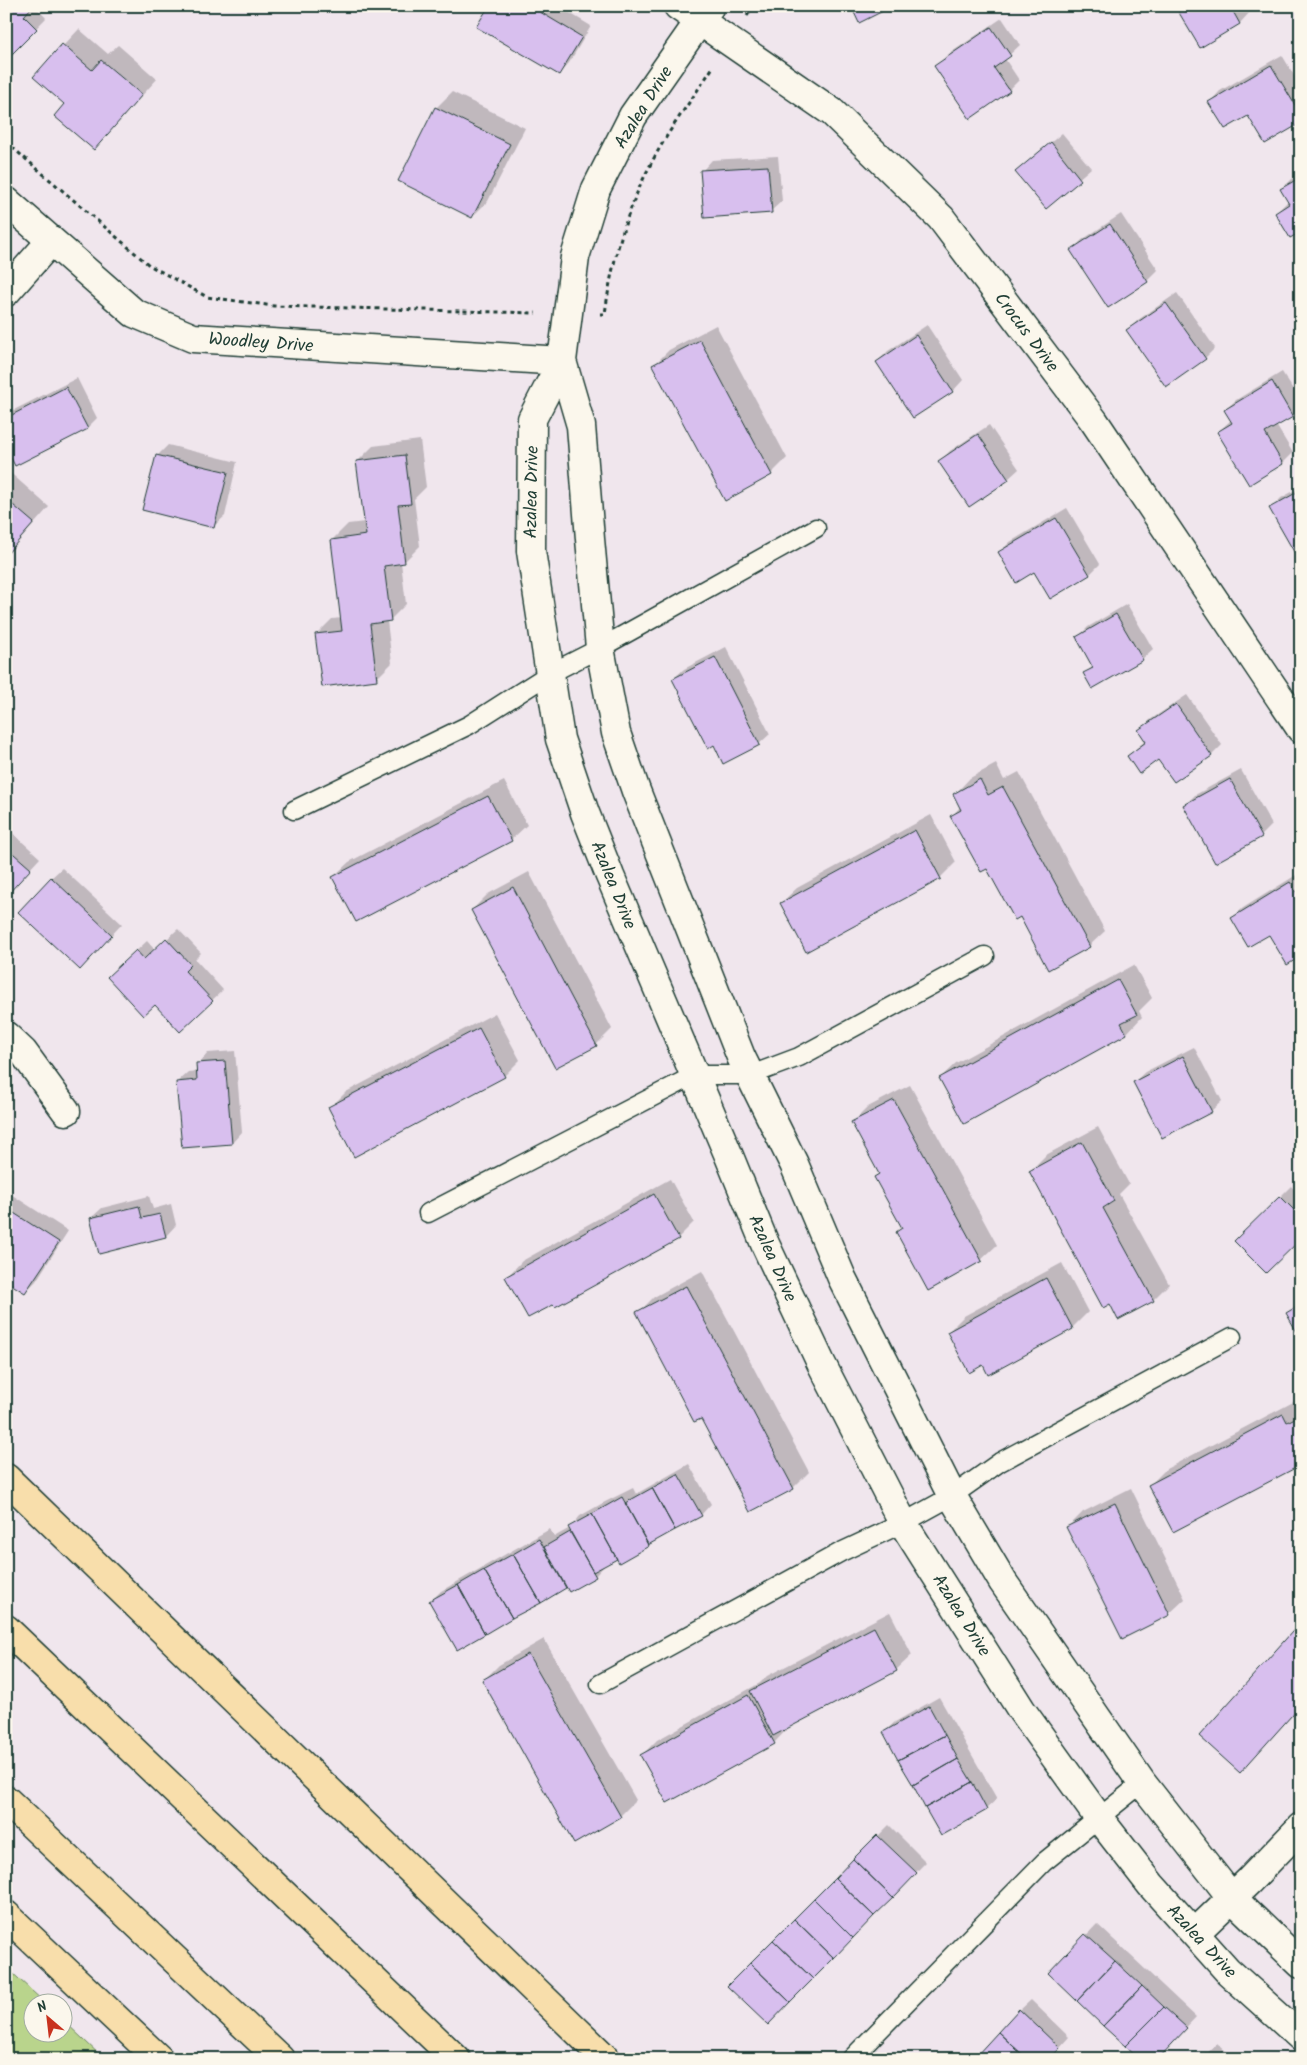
<svg xmlns="http://www.w3.org/2000/svg" width="1307" height="2065" font-family="Kalam,sans-serif">
  <style>
    .green { fill: #b9d48c; stroke: #6c8860 }
    .shadow { fill: #0003 }
    .building { fill: #d8bfee; stroke: #1f3d34 }
    .lines { fill: none; stroke-linecap: round; stroke-linejoin: round }
    .lane-casing { stroke: #1f3d34; stroke-width: 21 }
    .street-casing { stroke: #1f3d34; stroke-width: 31 }
    .highway-casing { stroke: #1f3d34; stroke-width: 31 }
    .path { stroke: #1f3d34; stroke-width: 3; stroke-dasharray: 4 4; stroke-linecap: butt }
    .lane { stroke: #fbf7ec; stroke-width: 18 }
    .street { stroke: #fbf7ec; stroke-width: 28 }
    .highway { stroke: #f8deab; stroke-width: 28 }
    .labels { text-anchor: middle; stroke-width: 5; stroke-linejoin: round; paint-order: stroke }
    .street-label { font-size: 18px; fill: #1f3d34; stroke: #fbf7ec }
  </style>
  <rect width="100%" height="100%" fill="#f0e6ed"/>
  <filter id="ink" filterUnits="userSpaceOnUse"><feTurbulence type="fractalNoise" baseFrequency=".02" numOctaves="2"/><feDisplacementMap in="SourceGraphic" scale="10" xChannelSelector="R" yChannelSelector="G"/><feConvolveMatrix kernelMatrix="1 2 1 2 8 2 1 2 1" color-interpolation-filters="sRGB"/></filter>
  <g filter="url(#ink)">
    <path class="green" d="M6,1967L44,2002H32V2032H62L63,2020L104,2059H6Z"/>
    <path class="shadow" d="M6,6H35L46,18L6,59Z
      M490,6H558L591,26L569,63L559,74Z
      M1176,6H1247L1250,12L1240,23L1200,46Z
      M1002,18L1020,45L1005,59L1019,80L1009,90L936,67L946,56Z
      M79,29L108,54L118,45L157,79L109,132L66,104L35,76Z
      M1282,55L1301,87V122L1248,114L1210,102L1220,91Z
      M452,92L525,128L488,201L472,217L436,108Z
      M1062,133L1091,168L1046,207L1017,172Z
      M778,156L782,201L771,211L702,171L712,160Z
      M1301,174V231L1276,213L1288,201L1282,189L1292,179Z
      M1121,214L1158,270L1147,281L1109,306L1072,250L1082,240Z
      M1177,293L1215,348L1205,358L1128,330L1138,320Z
      M716,325L787,458L771,474L654,365L669,350Z
      M927,325L963,380L953,391L913,417L877,362L888,351Z
      M1282,372L1301,402V407L1292,416L1276,425L1293,453L1283,463L1218,432L1231,420L1225,410L1236,400Z
      M77,378L97,418L87,428L6,445V414Z
      M989,425L1019,469L1008,479L940,461L950,451Z
      M420,440L426,487L414,499L420,546L404,562H401L406,604L390,620L387,621L392,663L376,679L316,635L332,619L342,618L332,540L348,524L365,522L357,462L373,446Z
      M168,445L237,462L225,516L214,526L157,456Z
      M6,469L49,507L6,556Z
      M1301,487V561L1271,509L1281,498Z
      M1067,508L1100,564L1090,574L999,553L1010,542Z
      M1127,604L1153,649L1142,659L1085,674L1093,666L1077,638L1088,627Z
      M726,647L770,734L759,744H715L673,679L684,669Z
      M1187,695L1222,745L1212,755L1174,781L1159,759L1128,756L1146,740L1140,731L1150,720Z
      M996,764L1004,780L1019,772L1105,931L1089,946L1020,916L952,816L961,806L955,794L970,778Z
      M1241,770L1272,825L1261,836L1216,861L1184,806L1195,795Z
      M504,781L527,825L511,840L333,877L349,862Z
      M931,815L956,862L940,878L781,903L797,888Z
      M6,827L40,858L6,895Z
      M62,868L122,924L90,958L51,878Z
      M529,872L612,1029L596,1045L472,910L488,894Z
      M1301,872V955L1269,933L1232,918L1243,908Z
      M178,929L201,953L195,959L223,990L180,1030L119,967L147,941L155,950Z
      M1134,965L1152,998L1139,1011L1142,1017L1127,1033L964,1123L940,1078L956,1063Z
      M495,1013L520,1060L504,1076L330,1108L346,1092Z
      M1194,1047L1222,1101L1211,1111L1134,1082L1145,1072Z
      M235,1051L242,1132L232,1143L177,1082L188,1072L198,1071V1064L208,1053Z
      M910,1085L997,1245L981,1260L898,1232L903,1227L875,1177L880,1172L852,1123L868,1107Z
      M1098,1127L1129,1184L1119,1194L1169,1284L1153,1300L1110,1303L1030,1171L1046,1155Z
      M670,1179L694,1222L678,1238L555,1306L507,1277L522,1261Z
      M1291,1186L1301,1196V1237L1236,1241Z
      M6,1191L68,1231L36,1281L25,1292L6,1280Z
      M149,1196L153,1209L171,1204L176,1225L166,1236L91,1218L102,1208Z
      M1062,1263L1088,1312L1072,1328L984,1364L948,1332L964,1316Z
      M702,1271L809,1472L793,1488L751,1510L701,1417L638,1313L654,1297Z
      M1301,1300V1336L1288,1313Z
      M1299,1399L1301,1403V1463L1150,1485L1166,1469Z
      M689,1464L711,1504L701,1515L605,1565L595,1576L567,1586L457,1648L431,1601L441,1591L550,1529L554,1537L570,1528L580,1516L603,1503L633,1488L636,1494Z
      M1131,1488L1185,1599L1169,1614L1068,1527L1083,1512Z
      M890,1612L912,1655L896,1670L790,1726L774,1743L667,1802L642,1755L657,1740L760,1683L767,1676Z
      M1301,1624V1706L1240,1771Z
      M544,1639L636,1800L620,1816L483,1681L499,1665Z
      M939,1697L997,1799L986,1809L884,1732L895,1722Z
      M889,1825L926,1862L768,2023L729,1986Z
      M1097,1924L1196,2017L1156,2059L1050,1973Z
      M1031,2000L1069,2037L1049,2059L1020,2010Z
      M1217,2043L1234,2059H1202Z"/>
    <path class="building" d="M6,6H29L31,8L24,16L37,29L6,60Z
      M489,6H530L582,37L559,75L476,27Z
      M851,6H893L859,23Z
      M1175,6H1230L1240,24L1200,48Z
      M991,27L1011,56L994,68L1010,91L970,119L934,66Z
      M62,44L92,70L101,60L142,95L94,150L54,116L64,104L33,77Z
      M1271,65L1301,115V123L1265,144L1248,116L1225,129L1208,102Z
      M435,107L510,144L472,218L398,181Z
      M1051,142L1081,180L1046,209L1015,172Z
      M768,166L772,213L704,218L700,170Z
      M1301,177V232L1290,238L1275,213L1289,204L1280,189Z
      M1110,224L1148,282L1108,308L1070,250Z
      M1166,303L1206,359L1166,387L1126,330Z
      M916,335L953,392L913,418L876,362Z
      M700,340L772,475L725,501L652,365Z
      M1272,381L1293,417L1265,433L1283,464L1249,485L1217,432L1232,423L1224,410Z
      M66,387L88,429L15,466L6,448V418Z
      M978,434L1009,480L969,507L938,461Z
      M156,455L228,472L214,528L142,510Z
      M405,455L411,504L398,505L405,563L384,566L391,621L370,624L377,680L322,687L315,634L342,631L331,540L366,535L356,461Z
      M1301,490V564L1269,508Z
      M6,499L34,523L6,555Z
      M1056,518L1090,575L1050,599L1034,572L1016,583L998,552Z
      M1116,614L1143,660L1092,689L1083,673L1093,668L1076,637Z
      M715,657L760,745L723,764L714,745L708,749L672,679Z
      M1176,704L1212,756L1174,782L1158,760L1139,774L1127,756L1146,742L1138,730Z
      M980,779L988,795L1003,787L1090,947L1048,970L1020,917L1015,920L987,869L981,872L950,816L961,810L953,794Z
      M1230,779L1262,837L1215,863L1183,805Z
      M488,796L512,841L356,922L332,877Z
      M915,830L941,879L806,952L780,903Z
      M6,847L31,869L6,896Z
      M51,877L112,935L80,970L18,912Z
      M1290,882L1301,900V956L1287,965L1269,935L1248,947L1231,918Z
      M513,887L597,1046L555,1068L471,910Z
      M166,938L191,965L185,971L213,1001L180,1032L155,1005L143,1016L107,977L136,950L144,959Z
      M1118,980L1137,1015L1121,1023L1127,1034L964,1124L939,1078Z
      M479,1028L505,1077L354,1157L328,1107Z
      M1183,1056L1212,1112L1162,1138L1133,1082Z
      M225,1061L232,1144L182,1148L176,1082L197,1080L196,1063Z
      M894,1100L982,1261L928,1291L896,1232L902,1228L874,1177L879,1174L851,1122Z
      M1082,1142L1114,1201L1103,1208L1154,1301L1118,1320L1110,1304L1103,1308L1029,1171Z
      M654,1194L679,1239L555,1307L553,1305L528,1318L505,1277Z
      M1280,1196L1301,1217V1239L1266,1273L1234,1241Z
      M139,1206L142,1218L160,1214L166,1237L99,1254L90,1218Z
      M6,1208L59,1242L25,1293L6,1281Z
      M1046,1278L1073,1329L988,1375L983,1365L969,1373L947,1332Z
      M686,1286L794,1489L750,1512L701,1419L694,1422L636,1312Z
      M1301,1304V1339L1286,1313Z
      M1283,1414L1287,1422L1301,1415V1465L1173,1532L1148,1485Z
      M678,1474L702,1516L675,1530L652,1488Z
      M652,1488L675,1530L648,1545L625,1503Z
      M622,1497L649,1546L619,1563L592,1514Z
      M1115,1503L1170,1615L1122,1639L1066,1527Z
      M592,1514L617,1559L593,1572L568,1527Z
      M570,1532L596,1577L569,1592L544,1547Z
      M539,1539L566,1588L541,1603L513,1554Z
      M513,1554L541,1603L512,1618L484,1570Z
      M484,1570L512,1618L485,1634L458,1585Z
      M458,1585L485,1634L457,1650L429,1601Z
      M1301,1622V1705L1240,1773L1199,1736Z
      M874,1627L897,1671L773,1736L750,1691Z
      M528,1654L621,1817L574,1844L482,1680Z
      M748,1695L775,1744L667,1803L640,1755Z
      M929,1706L945,1735L898,1760L883,1732Z
      M945,1735L958,1759L913,1785L898,1760Z
      M958,1759L972,1782L925,1808L913,1785Z
      M972,1782L987,1810L941,1836L925,1808Z
      M877,1835L917,1873L893,1898L853,1859Z
      M853,1859L893,1898L874,1916L835,1878Z
      M835,1878L874,1916L853,1938L814,1899Z
      M814,1899L853,1938L834,1958L794,1919Z
      M794,1919L834,1958L813,1979L773,1940Z
      M1085,1934L1115,1961L1077,2001L1048,1973Z
      M773,1940L813,1979L790,2002L750,1963Z
      M1115,1961L1142,1986L1103,2026L1077,2001Z
      M750,1963L790,2002L768,2025L727,1986Z
      M1142,1986L1164,2007L1125,2046L1103,2026Z
      M1164,2007L1187,2028L1158,2059H1139L1125,2046Z
      M1019,2009L1060,2048L1050,2059H1027L998,2032Z
      M998,2032L1027,2059H979L976,2056Z
      M1206,2053L1212,2059H1200Z"/>
    <g class="lines">
      <g class="lane-casing">
        <path id="lane" d="M294,810L469,725L549,674L600,648L816,528
          M428,1213L695,1075H751L799,1057L985,956
          M600,1684L841,1552L903,1523L952,1496L1000,1462L1232,1337
          M851,2059L1044,1862L1142,1783"/>
      </g>
      <g class="street-casing">
        <path id="street" d="M678,6L832,112L941,218L1094,421L1301,729
          M710,6L633,116L596,189L575,257L562,361L532,419L531,551L560,739L585,813L610,876L729,1156L765,1244L821,1363L903,1523L1022,1711L1098,1817L1151,1885L1228,1971L1301,2037
          M6,201L134,313L193,338L562,361
          M6,292L51,241
          M562,361L581,426L590,539L600,648L616,733L636,791L741,1057L794,1164L842,1278L952,1496L1003,1582L1142,1783L1232,1898L1301,1964
          M6,1036L23,1052L66,1111
          M1195,1933L1249,1881L1301,1827"/>
      </g>
      <g class="highway-casing">
        <path id="highway" d="M6,1478L606,2059
          M6,1629L456,2059
          M6,1800L280,2059
          M6,1915L159,2059"/>
      </g>
      <path class="path" d="M747,16L754,6
        M6,142L149,265L207,297L274,306L536,313
        M600,314H605C614,246 633,189 670,131C684,109 699,89 713,67"/>
      <use href="#lane" class="lane"/>
      <use href="#street" class="street"/>
      <use href="#highway" class="highway"/>
    </g>
  </g>
  <g class="labels">
    <g class="street-label">
      <text transform="translate(643 107) rotate(-58)" y="6">Azalea Drive</text>
      <text transform="translate(1027 332) rotate(53)" y="6">Crocus Drive</text>
      <text transform="translate(261 342) rotate(4)" y="6">Woodley Drive</text>
      <text transform="translate(531 492) rotate(-89)" y="6">Azalea Drive</text>
      <text transform="translate(614 885) rotate(68)" y="6">Azalea Drive</text>
      <text transform="translate(773 1258) rotate(66)" y="6">Azalea Drive</text>
      <text transform="translate(962 1615) rotate(58)" y="6">Azalea Drive</text>
      <text transform="translate(1202 1941) rotate(47)" y="6">Azalea Drive</text>
    </g>
  </g>
  <rect width="1307" height="2065" fill="none" stroke="#fbf7ec" stroke-width="25"/>
  <rect x="12" y="12" width="1282" height="2040" fill="none" stroke="#1f3d34" stroke-width="2" filter="url(#ink)"/>
  <g transform="translate(48 2018) rotate(332)"><circle r="24" fill="#fbf7ec" stroke="#a3ada2"/>
  <path d="M0-4L9 19L0 12L-9 19Z" fill="#c8321e"/>
  <text y="-8" font-size="14" font-weight="bold" text-anchor="middle" fill="#1f3d34">N</text>
  </g>
</svg>
